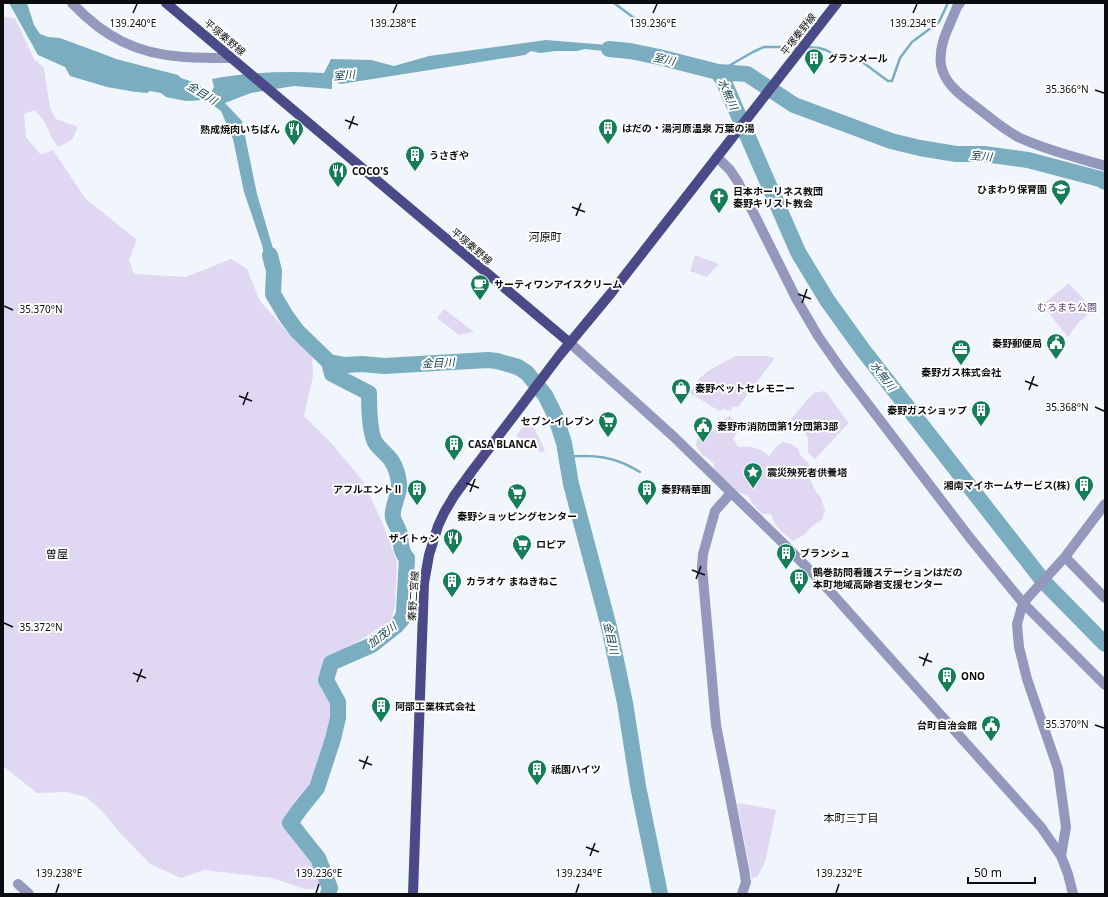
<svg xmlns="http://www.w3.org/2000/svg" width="1108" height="897" font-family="'Noto Sans','Noto Sans JP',sans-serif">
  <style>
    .green { fill: #e0d7f2 }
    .water { fill: #7aadc0 }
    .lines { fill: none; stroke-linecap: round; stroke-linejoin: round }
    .stream { stroke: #7aadc0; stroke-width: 2.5 }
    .river { stroke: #7aadc0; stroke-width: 16 }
    .minor { stroke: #9598bd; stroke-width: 10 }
    .major { stroke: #4a4a89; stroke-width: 10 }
    .ticks { fill: none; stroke: #0b0c0f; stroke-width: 1.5 }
    .labels { text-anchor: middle; stroke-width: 4; stroke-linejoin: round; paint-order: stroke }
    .street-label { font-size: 10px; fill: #0b0c0f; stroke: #fff }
    .poi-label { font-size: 10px; font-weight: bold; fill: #0b0c0f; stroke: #fff; text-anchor: start }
    .park-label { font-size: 10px; fill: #584279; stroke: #fff }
    .water-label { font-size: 11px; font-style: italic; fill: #0f3e4c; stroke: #fff }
    .neighbourhood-label { font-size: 11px; fill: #0b0c0f; stroke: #fff }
    .ticks-label { font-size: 10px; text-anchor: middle; fill: #0b0c0f; stroke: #fff; stroke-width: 4; stroke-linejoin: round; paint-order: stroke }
  </style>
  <rect width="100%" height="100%" fill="#f1f6fd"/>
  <path class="green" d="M3,17L15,18L34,59L44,68L50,108L56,119L78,127L72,140L58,147L51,137L46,124L35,110L24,114L26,137L41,155L53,150L85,198L137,240L129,260L134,274L186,277L231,259L247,269L260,301L283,327L293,339L312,352L313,376L304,416L333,445L363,481L383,524L397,562L395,606L391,620L335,657L326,689L334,715L311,782L300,821L314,844L323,864V877L320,886L314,889H305L272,878L204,870L181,878L150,864L121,834L101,810L86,797L67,792L37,793L3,766Z
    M695,255L719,264L707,277L690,271Z
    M1069,283L1093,310L1079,322L1068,337L1042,305Z
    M444,309L474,332L459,335L437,318Z
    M735,356H767L775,358L738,407L733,406L731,411L724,409L719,411L690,393L698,380L708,371Z
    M825,391L849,423L815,459L808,453V438L805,433L800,430H792L786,428V425L807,400L814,393Z
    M730,416L738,424L736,434L733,439L738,447C749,445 761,448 769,456L777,446L783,442L791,444L798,449L800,455L809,463V470L807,475L811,481L815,490L821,498L825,510L822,520L812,526L804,535L793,541C784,534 776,528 772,518L773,517L769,514H762L752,503L748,496L736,491L714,471V464L708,458L702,455L696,446L698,435L717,430L720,427V421Z
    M526,422L534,428L545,450L542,453L516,436Z
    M737,803L776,810L765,862L758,876L752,879Z"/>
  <path class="water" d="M9,3H27L34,25L40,34L48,37L60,38L106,55L116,59L178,75L181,78L193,82L211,93L214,87L212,79C249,72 287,71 324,73L331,59L371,60L394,66L429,56L546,40L632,47L630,54L585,49L577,51H556L540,53L531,51L525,55L341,84L332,80V89L294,86L251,93L225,103L242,121L257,194L279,269L275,278L264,254L262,245L244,192L233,139L221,111L206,100L186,101L166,97L161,93L150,91L147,93L136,92L107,87L70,76L65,67L38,55Z"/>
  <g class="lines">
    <path class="stream" d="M614,3L634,18
      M805,47L819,48L826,50L844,60L861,61L888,81H892L900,58L912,42L939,22L947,5V3
      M718,72L753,52L764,47H798
      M566,457C584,455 603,455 620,462C626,464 633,468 640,472"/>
    <path class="river" d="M609,49L630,51L659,57L718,72L747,74L794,105L891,141L920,148L956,154H984L1028,160L1100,179L1105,182
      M718,72L724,82L798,252L827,300L863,350L1044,582L1105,644
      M270,255L274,271L273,294L286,316L297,331L329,362L345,365L362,364L384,366L488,360L497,361L518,367L527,373L545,395L555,415L564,443L571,484L609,627L625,703L638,786L660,894
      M328,894L330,888L318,858L290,823L300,809L317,788L333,739L338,718V702L326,680L331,663L372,645L396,626L402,619L404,612L407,558C400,552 401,543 400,535C399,527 391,520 393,512C394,502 400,493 399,483C398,475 396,467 391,460C386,453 379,449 375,442C369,431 369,406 369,393L332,374L329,362"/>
    <path class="minor" d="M72,3C104,37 137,54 184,57C200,58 215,58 230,58
      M960,3L957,7C950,25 938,44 941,65C944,82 958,93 971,103C986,114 1001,128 1018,137C1045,150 1076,157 1105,166
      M717,157L730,170L738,182L797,300L818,336L841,369L970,538L1023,603L1105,685
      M570,343L674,437L785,545L828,589L1041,827L1061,856L1068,874L1073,894
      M731,493L715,511L703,554L702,567L716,725L744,869L746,882L742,894
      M1065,557L1105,598
      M1061,856L1066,827L1058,769L1027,679L1019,647L1017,624L1023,603L1065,557L1105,504
      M18,884L29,894"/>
    <path class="major" d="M166,3L570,343
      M413,894L424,583L429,555L438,526L444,513L454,496L472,471L559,356L612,292L837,3"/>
  </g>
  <path class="ticks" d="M133,13L137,4M393,13L397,4M653,13L657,4M913,13L917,4M1095,90L1104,93M345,120L358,125M349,129L354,116M572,207L585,212M576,216L581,203M798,294L811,299M802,303L807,289M4,306L13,310M1025,381L1038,386M1029,390L1034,376M239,396L252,401M243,405L248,392M1095,407L1104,411M466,483L479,488M470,492L475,479M692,570L705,575M696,579L701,566M4,623L13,627M919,657L932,662M923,666L928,653M133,673L146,678M137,682L142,669M1095,725L1104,728M359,760L372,765M363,769L368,756M586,847L599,852M590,856L595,843M56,893L59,884M316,893L319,884M576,893L579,884M836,893L839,884"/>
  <defs>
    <g id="building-pin" transform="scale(1)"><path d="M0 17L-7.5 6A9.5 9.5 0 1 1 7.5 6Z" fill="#157e58" stroke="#fff"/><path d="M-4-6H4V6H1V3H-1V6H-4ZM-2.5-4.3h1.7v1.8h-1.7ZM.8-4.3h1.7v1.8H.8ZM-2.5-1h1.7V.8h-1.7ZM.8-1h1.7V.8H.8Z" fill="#fff"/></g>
    <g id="restaurant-pin" transform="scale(1)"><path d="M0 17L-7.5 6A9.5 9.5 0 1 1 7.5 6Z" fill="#157e58" stroke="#fff"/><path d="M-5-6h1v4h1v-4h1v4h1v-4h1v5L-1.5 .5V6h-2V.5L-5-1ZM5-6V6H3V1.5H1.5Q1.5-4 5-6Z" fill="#fff"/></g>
    <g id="school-pin" transform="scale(1)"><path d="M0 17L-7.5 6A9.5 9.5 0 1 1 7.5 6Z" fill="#157e58" stroke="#fff"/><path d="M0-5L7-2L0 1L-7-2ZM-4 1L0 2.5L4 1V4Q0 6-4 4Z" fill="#fff"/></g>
    <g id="church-pin" transform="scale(1)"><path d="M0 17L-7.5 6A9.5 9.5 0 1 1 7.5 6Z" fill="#157e58" stroke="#fff"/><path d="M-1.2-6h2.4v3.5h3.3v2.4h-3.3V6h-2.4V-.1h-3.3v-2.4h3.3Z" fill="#fff"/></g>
    <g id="cafe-pin" transform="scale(1)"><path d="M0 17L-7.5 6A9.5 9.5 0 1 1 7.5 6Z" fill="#157e58" stroke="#fff"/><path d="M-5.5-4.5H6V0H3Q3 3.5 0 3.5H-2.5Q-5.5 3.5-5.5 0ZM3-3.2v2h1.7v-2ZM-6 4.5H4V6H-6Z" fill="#fff"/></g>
    <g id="civic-pin" transform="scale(1)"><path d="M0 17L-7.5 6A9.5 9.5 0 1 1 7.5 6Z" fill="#157e58" stroke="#fff"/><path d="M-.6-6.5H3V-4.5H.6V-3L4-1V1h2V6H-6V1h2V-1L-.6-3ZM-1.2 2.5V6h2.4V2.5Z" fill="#fff"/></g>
    <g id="office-pin" transform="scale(1)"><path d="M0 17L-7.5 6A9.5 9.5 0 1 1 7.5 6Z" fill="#157e58" stroke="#fff"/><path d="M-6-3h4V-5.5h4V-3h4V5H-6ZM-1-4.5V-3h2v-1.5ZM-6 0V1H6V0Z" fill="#fff"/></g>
    <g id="shop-pin" transform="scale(1)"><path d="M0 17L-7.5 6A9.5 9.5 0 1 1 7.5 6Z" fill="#157e58" stroke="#fff"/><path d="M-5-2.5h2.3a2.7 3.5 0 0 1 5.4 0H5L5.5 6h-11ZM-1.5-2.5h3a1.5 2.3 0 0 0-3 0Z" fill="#fff"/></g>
    <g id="supermarket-pin" transform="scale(1)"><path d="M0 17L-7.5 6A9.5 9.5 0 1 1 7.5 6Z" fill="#157e58" stroke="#fff"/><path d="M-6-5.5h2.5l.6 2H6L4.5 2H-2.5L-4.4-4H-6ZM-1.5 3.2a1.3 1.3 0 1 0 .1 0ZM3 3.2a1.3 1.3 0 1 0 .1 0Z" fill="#fff"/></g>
    <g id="sight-pin" transform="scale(1)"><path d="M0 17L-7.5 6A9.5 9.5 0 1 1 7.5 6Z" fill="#157e58" stroke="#fff"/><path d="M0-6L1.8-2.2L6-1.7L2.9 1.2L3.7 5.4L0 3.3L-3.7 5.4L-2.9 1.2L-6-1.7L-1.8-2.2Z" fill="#fff"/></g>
  </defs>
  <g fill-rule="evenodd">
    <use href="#building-pin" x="814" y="58"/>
    <use href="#building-pin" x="608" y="128"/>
    <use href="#restaurant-pin" x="294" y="129"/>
    <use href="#building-pin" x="415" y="155"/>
    <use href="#restaurant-pin" x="338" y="171"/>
    <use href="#school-pin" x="1061" y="189"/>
    <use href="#church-pin" x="719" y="197"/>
    <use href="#cafe-pin" x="480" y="284"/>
    <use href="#civic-pin" x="1056" y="343"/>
    <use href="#office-pin" x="961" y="349"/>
    <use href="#shop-pin" x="681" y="388"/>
    <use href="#building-pin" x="981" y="410"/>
    <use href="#supermarket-pin" x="608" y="421"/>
    <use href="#civic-pin" x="703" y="426"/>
    <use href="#building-pin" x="454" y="444"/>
    <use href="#sight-pin" x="753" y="472"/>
    <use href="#building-pin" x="1084" y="485"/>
    <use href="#building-pin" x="417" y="489"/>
    <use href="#building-pin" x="647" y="489"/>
    <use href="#supermarket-pin" x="517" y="493"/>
    <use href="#restaurant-pin" x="453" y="538"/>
    <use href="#supermarket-pin" x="522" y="544"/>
    <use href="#building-pin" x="786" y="553"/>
    <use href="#building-pin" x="799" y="578"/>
    <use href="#building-pin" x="452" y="581"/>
    <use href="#building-pin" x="947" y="676"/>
    <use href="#building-pin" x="381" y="706"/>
    <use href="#civic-pin" x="991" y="725"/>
    <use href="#building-pin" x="537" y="769"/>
  </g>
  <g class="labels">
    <g class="street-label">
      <text transform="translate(798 34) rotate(-52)" y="4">平塚秦野線</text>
      <text transform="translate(225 37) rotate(40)" y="4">平塚秦野線</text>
      <text transform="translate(472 246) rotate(40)" y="4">平塚秦野線</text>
      <text transform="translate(413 596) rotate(-86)" y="4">秦野二宮線</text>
    </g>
    <g class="poi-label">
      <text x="828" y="62">グランメール</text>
      <text x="622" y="132">はだの・湯河原温泉 万葉の湯</text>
      <text x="280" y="133" text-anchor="end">熟成焼肉いちばん</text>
      <text x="429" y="159">うさぎや</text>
      <text x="352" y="175">COCO'S</text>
      <text x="1047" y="193" text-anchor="end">ひまわり保育園</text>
      <text x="733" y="195">日本ホーリネス教団<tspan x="733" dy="12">秦野キリスト教会</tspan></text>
      <text x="494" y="288">サーティワンアイスクリーム</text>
      <text x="1042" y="347" text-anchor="end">秦野郵便局</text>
      <text x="961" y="376" text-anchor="middle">秦野ガス株式会社</text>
      <text x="695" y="392">秦野ペットセレモニー</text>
      <text x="967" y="414" text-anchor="end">秦野ガスショップ</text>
      <text x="594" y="425" text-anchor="end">セブン-イレブン</text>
      <text x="717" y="430">秦野市消防団第1分団第3部</text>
      <text x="468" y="448">CASA BLANCA</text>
      <text x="767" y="476">震災殃死者供養塔</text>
      <text x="1070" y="489" text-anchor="end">湘南マイホームサービス(株)</text>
      <text x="403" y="493" text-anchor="end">アフルエントⅡ</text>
      <text x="661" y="493">秦野精華園</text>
      <text x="517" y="520" text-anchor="middle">秦野ショッピングセンター</text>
      <text x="439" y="542" text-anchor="end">ザイトゥン</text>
      <text x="536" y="548">ロピア</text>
      <text x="800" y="557">ブランシュ</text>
      <text x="813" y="576">鶴巻訪問看護ステーションはだの<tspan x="813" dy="12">本町地域高齢者支援センター</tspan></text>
      <text x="466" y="585">カラオケ まねきねこ</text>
      <text x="961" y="680">ONO</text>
      <text x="395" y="710">阿部工業株式会社</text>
      <text x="977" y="729" text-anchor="end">台町自治会館</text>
      <text x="551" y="773">祇園ハイツ</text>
    </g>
    <g class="park-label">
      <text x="1067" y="311">むろまち公園</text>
    </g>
    <g class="water-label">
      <text transform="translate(664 59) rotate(13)" y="4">室川</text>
      <text transform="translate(344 75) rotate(-5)" y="4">室川</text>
      <text transform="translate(202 93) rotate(32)" y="4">金目川</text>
      <text transform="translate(728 94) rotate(66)" y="4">水無川</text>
      <text transform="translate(981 156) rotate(5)" y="4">室川</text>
      <text transform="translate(438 363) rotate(-3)" y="4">金目川</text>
      <text transform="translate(883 376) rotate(52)" y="4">水無川</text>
      <text transform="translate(382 635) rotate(-38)" y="4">加茂川</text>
      <text transform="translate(611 638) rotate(77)" y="4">金目川</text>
    </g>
    <g class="neighbourhood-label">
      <text x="545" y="241">河原町</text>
      <text x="57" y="558">曽屋</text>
      <text x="851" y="822">本町三丁目</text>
    </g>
  </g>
  <g class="ticks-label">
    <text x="133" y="27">139.240°E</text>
    <text x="393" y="27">139.238°E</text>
    <text x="653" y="27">139.236°E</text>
    <text x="913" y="27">139.234°E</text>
    <text x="1067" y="93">35.366°N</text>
    <text x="41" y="313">35.370°N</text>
    <text x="1067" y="411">35.368°N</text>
    <text x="41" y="631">35.372°N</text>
    <text x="1067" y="728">35.370°N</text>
    <text x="59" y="877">139.238°E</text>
    <text x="319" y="877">139.236°E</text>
    <text x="579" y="877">139.234°E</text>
    <text x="839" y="877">139.232°E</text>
  </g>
  <rect width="1108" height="897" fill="none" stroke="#0b0c0f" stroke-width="8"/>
  <path d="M968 877v6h67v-6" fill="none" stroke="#0b0c0f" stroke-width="2"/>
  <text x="974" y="877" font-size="12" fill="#0b0c0f" stroke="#ffffff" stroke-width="3" paint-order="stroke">50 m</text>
</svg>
